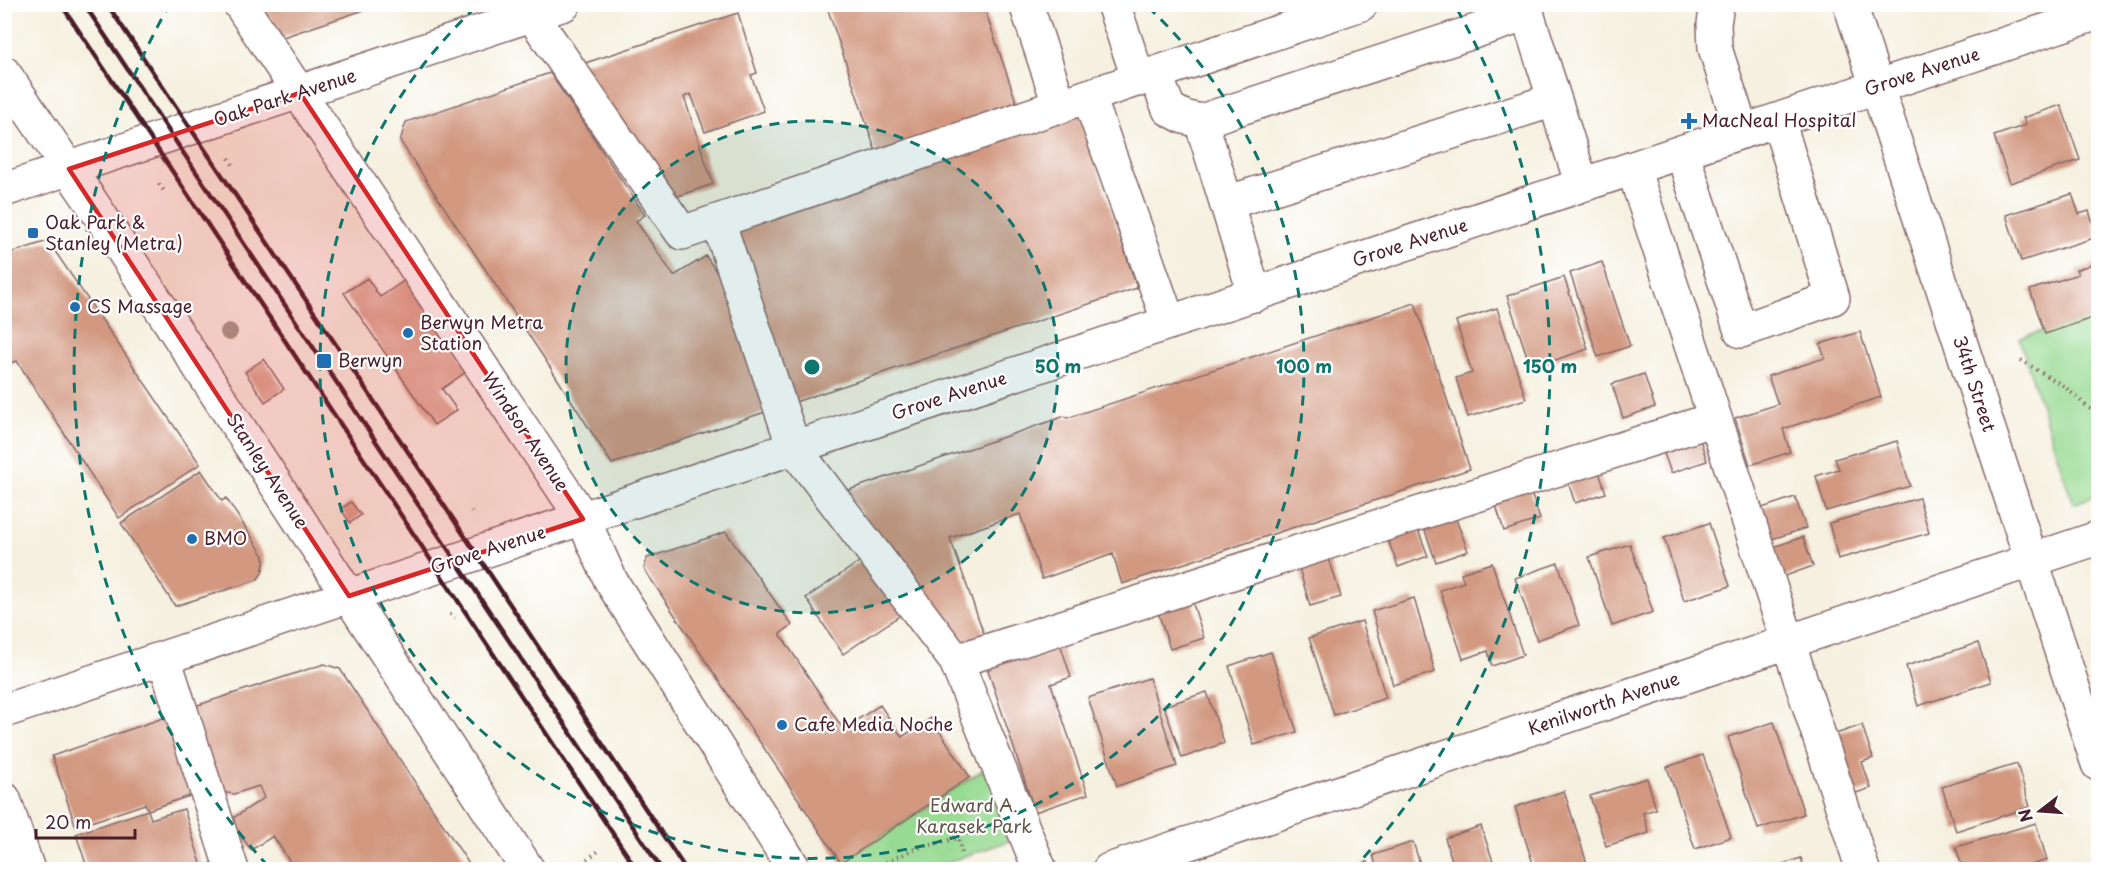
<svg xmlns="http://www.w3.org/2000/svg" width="2103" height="874" font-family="'Playpen Sans',sans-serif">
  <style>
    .green { fill: #97da92; stroke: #707c5e; stroke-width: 1.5 }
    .building { fill: #d29880 }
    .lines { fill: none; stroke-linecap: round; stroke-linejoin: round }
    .minor-casing { stroke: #86686a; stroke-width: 36 }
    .path { stroke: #86686a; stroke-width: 4; stroke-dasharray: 1.5 4.5; stroke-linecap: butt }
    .minor { stroke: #fff; stroke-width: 33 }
    .rail { stroke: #4a1f2b; stroke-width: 4.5 }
    .tree { fill: #a49c8d }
    .marked { fill: #d62828; fill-opacity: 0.2; stroke: #d62828; stroke-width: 4.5; stroke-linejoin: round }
    .ring { fill: none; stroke: #0f766e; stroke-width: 3; stroke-dasharray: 10 8 }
    .poi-dot { fill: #1f6fb2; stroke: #fff; stroke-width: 2 }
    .labels { text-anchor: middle; stroke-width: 4.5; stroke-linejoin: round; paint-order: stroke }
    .street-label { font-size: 18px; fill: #4a1f2b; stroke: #fff }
    .poi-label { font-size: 18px; fill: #4a1f2b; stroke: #fff; text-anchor: start }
    .park-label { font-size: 18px; fill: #61574a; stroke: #fff }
    .centre { fill: #0f766e; stroke: #fff; stroke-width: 3 }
    .ring-label { font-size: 18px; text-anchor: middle; font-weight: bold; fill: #0f766e; stroke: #fff; stroke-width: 4.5; stroke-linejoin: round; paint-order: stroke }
  </style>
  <rect width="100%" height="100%" fill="#fff"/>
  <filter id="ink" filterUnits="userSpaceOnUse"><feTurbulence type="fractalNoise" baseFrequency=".0167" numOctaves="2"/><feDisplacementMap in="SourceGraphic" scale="12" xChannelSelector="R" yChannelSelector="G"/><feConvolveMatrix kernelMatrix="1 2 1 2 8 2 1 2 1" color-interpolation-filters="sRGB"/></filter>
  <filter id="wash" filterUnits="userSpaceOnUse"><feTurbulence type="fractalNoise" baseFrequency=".008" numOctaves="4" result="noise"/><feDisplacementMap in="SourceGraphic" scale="24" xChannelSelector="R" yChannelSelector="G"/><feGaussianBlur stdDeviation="1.35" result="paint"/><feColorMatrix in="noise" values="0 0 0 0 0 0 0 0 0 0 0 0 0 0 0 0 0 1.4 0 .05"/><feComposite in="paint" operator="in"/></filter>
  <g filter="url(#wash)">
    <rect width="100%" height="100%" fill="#f5f0df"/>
    <path class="green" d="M2098,314V495L2073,504L2019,338Z
      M992,764L1021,837L927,869H849L841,863Z"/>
    <g id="blocks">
      <path class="building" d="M261,4H379V5L283,37Z
        M826,4H983L1019,110L878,158Z
        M738,13L757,73L751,75L764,111L705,132L691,94L684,97L713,184L664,201L573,67Z
        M550,73L645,215L636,221L674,276L706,256L731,294L768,411L612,464L546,361L400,141L406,122Z
        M2061,105L2080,160L2010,183L1994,136L2026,125L2023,118Z
        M1079,113L1137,288L786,405L728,232Z
        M2072,194L2079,214L2089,211L2097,237L2021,261L2006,215Z
        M48,241L200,464L119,518L17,361L4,365V255Z
        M1602,262L1630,346L1598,357L1570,273Z
        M2098,262V316L2045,334L2030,290L2078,274L2076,270Z
        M1564,277L1588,349L1531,368L1507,296Z
        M367,278L380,297L408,278L470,369L442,389L457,410L434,425L344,293Z
        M1415,303L1470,469L1122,584L1113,554L1042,579L1020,514L950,538L985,637L954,646L846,491L1065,416L1067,418Z
        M1497,308L1526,399L1468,417L1456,378L1472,373L1456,321Z
        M1860,332L1881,397L1783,429L1790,452L1750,465L1735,418L1778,404L1768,376L1825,358L1820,344Z
        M264,359L284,389L265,402L245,372Z
        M1644,374L1655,407L1623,418L1612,384Z
        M1696,427L1707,461L1671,473L1659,439Z
        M1897,441L1910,486L1826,511L1816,476L1839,469L1835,459Z
        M1595,460L1606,493L1575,503L1564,470Z
        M201,470L222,501L226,498L264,556V565L262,573L257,580L175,606L121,523Z
        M1527,481L1540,519L1504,531L1492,493Z
        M1795,497L1806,528L1769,540L1759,509Z
        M1919,498L1929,533L1838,559L1829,523Z
        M351,502L361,515L350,523L341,509Z
        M1454,514L1468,551L1436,562L1423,525Z
        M1709,523L1730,586L1684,601L1664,538Z
        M1417,527L1428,556L1398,567L1387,537Z
        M726,532L792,625L780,634L843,729L880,705L902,737L931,718L970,777L841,863L644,569L647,558Z
        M1803,537L1813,566L1780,578L1770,548Z
        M1630,544L1653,612L1612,626L1589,557Z
        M1327,552L1341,597L1310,606L1297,561Z
        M868,556L905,612L843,654L806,598Z
        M1492,563L1523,655L1492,666L1488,651L1463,659L1440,590L1464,582L1461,573Z
        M1558,563L1579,625L1537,640L1515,578Z
        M1414,598L1435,672L1393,685L1372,611Z
        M1192,601L1204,638L1170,649L1158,612Z
        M1362,621L1386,698L1334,715L1309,638Z
        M1058,637L1071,677L1051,684L1088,794L1035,812L985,661Z
        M1978,643L1991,682L1918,706L1906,666Z
        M1271,652L1297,732L1254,745L1229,666Z
        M324,664L340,669L473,870H286L292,865L273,836L251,850L230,820L264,798L259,786L234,794L214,791L189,708Z
        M1149,678L1177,766L1117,786L1088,698Z
        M1207,692L1224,743L1182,758L1164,706Z
        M169,716L195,794L148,810L145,804L76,827L52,756Z
        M1774,722L1804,814L1758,829L1728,737Z
        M1862,725L1873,758L1862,762L1871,788L1847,796L1827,737Z
        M1703,755L1731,837L1695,849L1667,767Z
        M2017,764L2030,807L1956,831L1942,787Z
        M1647,778L1656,809L1643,813L1649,833L1606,846L1590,796Z
        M1564,791L1589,870H1535L1515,807Z
        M184,809L203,870H88L76,834L148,810L151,819Z
        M2036,823L2047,860L2015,870H1963L1956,847Z
        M1481,826L1496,870H1455L1445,838Z
        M1413,842L1422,870H1377L1373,855Z
        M1801,858L1805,870H1772L1771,868Z
        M1368,862L1370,870H1344V869Z"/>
    </g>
  </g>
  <g filter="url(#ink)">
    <use href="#blocks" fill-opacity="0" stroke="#86686a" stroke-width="1.5"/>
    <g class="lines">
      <g class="minor-casing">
        <path id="minor" d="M240,4L583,519L611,581L795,870
          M1026,4L1060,107
          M1113,4L1139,80
          M1524,4L1582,185
          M1717,4L1714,24L1715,48L1742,132
          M1850,4L2098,764
          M532,15L682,233L1361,4
          M4,73L96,209L528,870
          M1155,74L1169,109L1184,117L1201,121L1255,295
          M1089,97L1169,323
          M1201,121L1528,14
          M1682,152L1741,331L1833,298L1778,120
          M1633,168L1863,870
          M4,190L564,4
          M1226,203L1554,100
          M718,221L794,448L956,661L1040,870
          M164,658L232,870
          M956,661L1715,419
          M4,711L2098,13
          M4,799L28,870
          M1109,870L2098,538"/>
      </g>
      <path class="path" d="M229,158L233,165
        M159,184L164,191
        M2021,360L2065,387L2098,416
        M471,511L474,516
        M450,614L455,618
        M582,863L600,850
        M870,870L914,849L958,838L963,857"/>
      <use href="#minor" class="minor"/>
      <path class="rail" d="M61,4L637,870
        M84,4L662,870
        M107,4L476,553L686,870"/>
    </g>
    <circle class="tree" cx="229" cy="332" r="9"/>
  </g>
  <path class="marked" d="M300,93L583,519L349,596L69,169Z"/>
  <circle cx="812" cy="367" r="246" fill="#0f766e" fill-opacity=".12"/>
  <g class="ring">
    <circle cx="812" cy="367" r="246"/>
    <path d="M1148 7A492 492 0 1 1 476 7"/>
    <path d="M268 866A738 738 0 0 1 167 9M1457 9A738 738 0 0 1 1356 866"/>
  </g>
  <g class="poi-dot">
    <path d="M1686 112h6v6h6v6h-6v6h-6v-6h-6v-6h6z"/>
    <rect x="27" y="227" width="12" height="12" rx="3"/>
    <circle cx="75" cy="307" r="6"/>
    <circle cx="408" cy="333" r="6"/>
    <rect x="316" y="353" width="16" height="16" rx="3"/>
    <circle cx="192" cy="539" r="6"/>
    <circle cx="782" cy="725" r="6"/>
  </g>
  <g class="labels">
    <g class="street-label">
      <text transform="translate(1922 72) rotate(-18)" y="6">Grove Avenue</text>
      <text transform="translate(285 98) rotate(-18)" y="6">Oak Park Avenue</text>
      <text transform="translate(1410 243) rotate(-18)" y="6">Grove Avenue</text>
      <text transform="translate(1974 384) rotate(72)" y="6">34th Street</text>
      <text transform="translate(949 396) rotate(-18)" y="6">Grove Avenue</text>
      <text transform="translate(525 432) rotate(56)" y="6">Windsor Avenue</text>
      <text transform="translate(267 471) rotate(57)" y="6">Stanley Avenue</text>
      <text transform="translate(488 550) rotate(-18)" y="6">Grove Avenue</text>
      <text transform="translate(1604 704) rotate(-19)" y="6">Kenilworth Avenue</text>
    </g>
    <g class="poi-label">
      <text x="1702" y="127">MacNeal Hospital</text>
      <text x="45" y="229">Oak Park &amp;<tspan x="45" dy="21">Stanley (Metra)</tspan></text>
      <text x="87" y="313">CS Massage</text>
      <text x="420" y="329">Berwyn Metra<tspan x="420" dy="21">Station</tspan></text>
      <text x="338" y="367">Berwyn</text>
      <text x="204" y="545">BMO</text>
      <text x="794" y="731">Cafe Media Noche</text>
    </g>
    <g class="park-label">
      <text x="974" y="812">Edward A.<tspan x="974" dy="21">Karasek Park</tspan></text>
    </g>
  </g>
  <circle cx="812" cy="367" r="9" class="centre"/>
  <g class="ring-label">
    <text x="1058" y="373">50 m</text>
    <text x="1304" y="373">100 m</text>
    <text x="1550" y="373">150 m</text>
  </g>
  <rect width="2103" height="874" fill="none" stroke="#fff" stroke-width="24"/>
  <g transform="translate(2040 811) rotate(253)" stroke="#ffffff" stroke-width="4.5" paint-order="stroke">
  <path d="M0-4.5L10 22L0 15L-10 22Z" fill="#4a1f2b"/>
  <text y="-9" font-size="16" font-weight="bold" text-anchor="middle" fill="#4a1f2b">N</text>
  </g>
  <path d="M36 829v9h99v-9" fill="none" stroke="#4a1f2b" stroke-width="3"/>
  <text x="45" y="829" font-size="18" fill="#4a1f2b" stroke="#ffffff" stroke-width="4.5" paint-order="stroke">20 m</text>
</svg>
